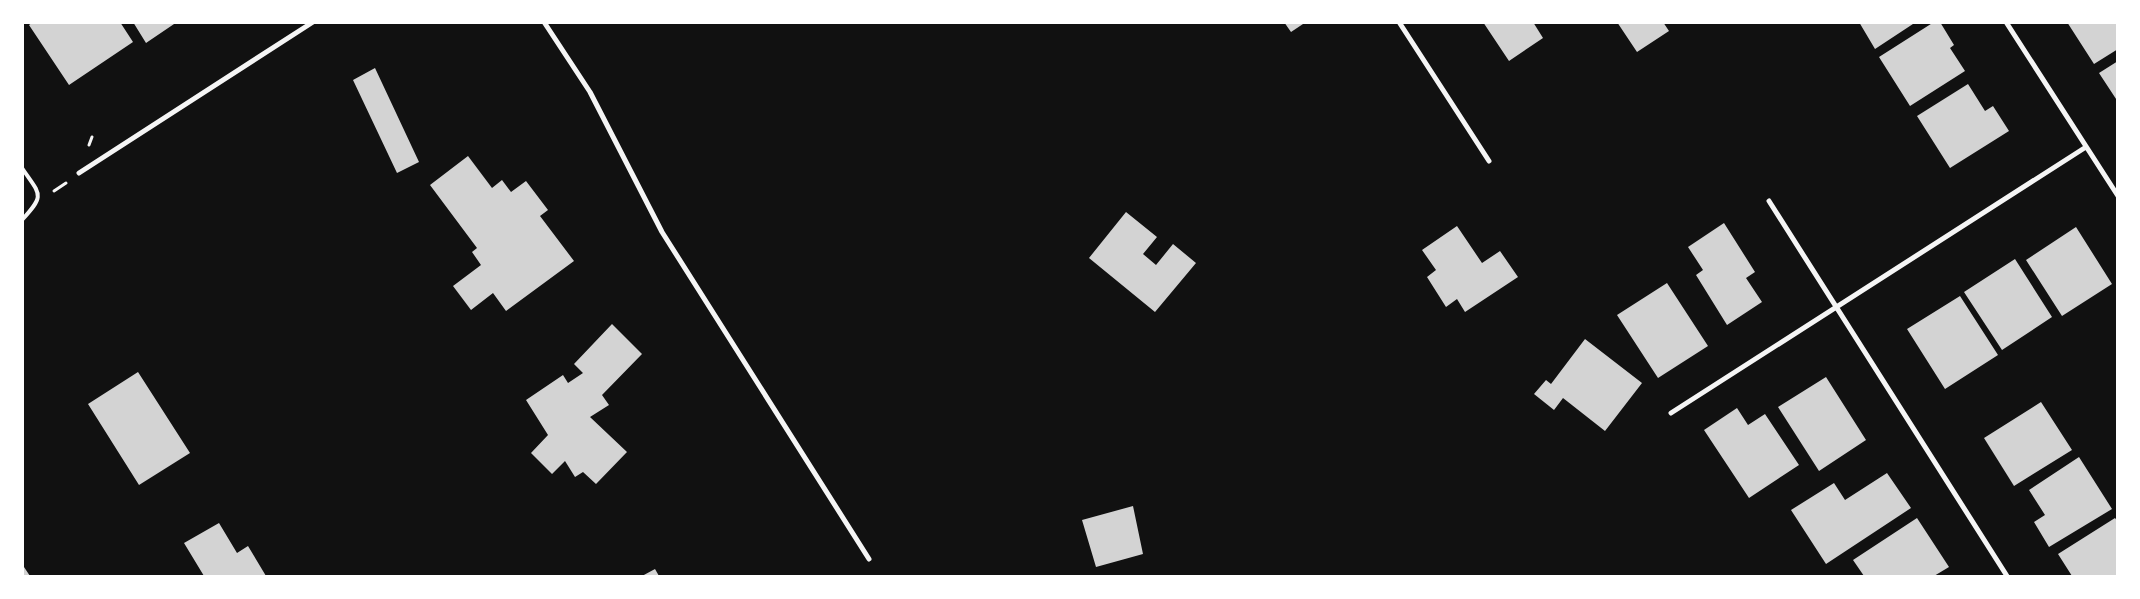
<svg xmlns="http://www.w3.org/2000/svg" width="2140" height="599" font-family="Raleway,sans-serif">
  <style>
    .building { fill: #d3d3d3 }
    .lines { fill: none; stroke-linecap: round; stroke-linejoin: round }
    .path { stroke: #f5f5f5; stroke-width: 3 }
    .service { stroke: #f5f5f5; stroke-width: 4 }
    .minor { stroke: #f5f5f5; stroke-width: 5 }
  </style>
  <rect width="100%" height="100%" fill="#111"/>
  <path class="building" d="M33,22H120L133,42L69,85L29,25Z
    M133,22H177L146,43Z
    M1284,22H1306L1291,32Z
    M1483,22H1533L1543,38L1509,61Z
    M1617,22H1663L1669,31L1637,52Z
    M1859,22H1916L1875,49Z
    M1934,22H1940L1954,45L1950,48L1965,71L1910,106L1879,57Z
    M2067,22H2118V49L2094,64Z
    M2118,61V102L2099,73Z
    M375,68L419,162L397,173L353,80Z
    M1968,84L1985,111L1993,106L2009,131L1950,168L1917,116Z
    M468,156L492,188L502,180L511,192L526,181L548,210L540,216L574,261L506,311L493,293L471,310L453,286L481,265L472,252L477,248L430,185Z
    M1126,212L1157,237L1143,254L1156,265L1173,244L1196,263L1155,312L1089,258Z
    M1724,223L1755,272L1746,278L1762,302L1727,325L1696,275L1703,270L1688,247Z
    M1457,226L1482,263L1500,251L1518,277L1465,312L1457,299L1446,307L1427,277L1436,270L1422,250Z
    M2076,227L2112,284L2062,316L2026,260Z
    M2015,259L2052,317L2002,350L1964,292Z
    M1667,283L1708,346L1658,378L1617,315Z
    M1960,296L1998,355L1945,389L1907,329Z
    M612,324L642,354L602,395L609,405L590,417L627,452L596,484L583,472L575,477L565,461L552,474L531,453L548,435L526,400L563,375L568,383L583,373L574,364Z
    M1585,339L1642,383L1605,431L1563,398L1554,410L1534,394L1546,380L1551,384Z
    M138,372L190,453L139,485L88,404Z
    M1826,377L1866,440L1819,471L1778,407Z
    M2041,402L2072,450L2014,486L1984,438Z
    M1737,408L1748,425L1765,414L1799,465L1749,498L1704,430Z
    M2079,457L2112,509L2049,547L2034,522L2045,515L2029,490Z
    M1887,473L1911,508L1826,564L1791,510L1834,483L1845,500Z
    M1133,506L1143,554L1096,567L1082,520Z
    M1917,518L1949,567L1934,576H1864L1853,560Z
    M2115,518L2118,522V576H2072L2058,554Z
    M219,523L237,553L248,546L266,576H204L184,543Z
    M22,564L30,576H22Z
    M655,569L659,576H642Z"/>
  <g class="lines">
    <path class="path" d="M89,145L92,137
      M54,191L66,183"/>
    <path class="service" d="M22,168C40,195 46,194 22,220"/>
    <path class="minor" d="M544,22L590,92L662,232L869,559
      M1399,22L1489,161
      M2006,22L2118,196
      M79,173L313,22
      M1769,201L2007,576
      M1671,413L2086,147"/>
  </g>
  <rect width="2140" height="599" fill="none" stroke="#ffffff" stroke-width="48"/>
</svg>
